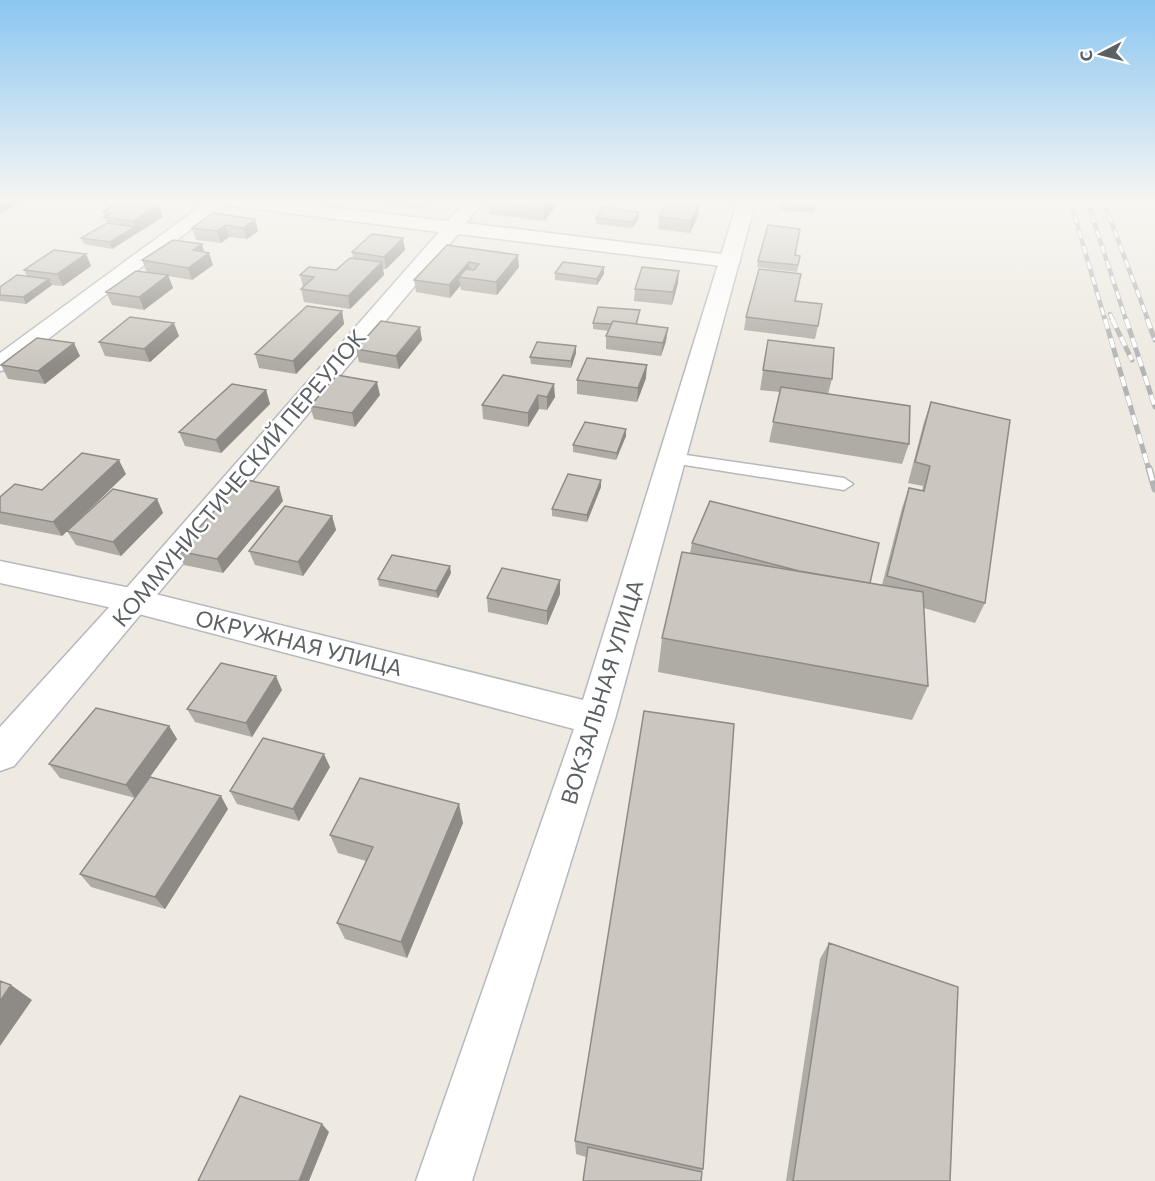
<svg xmlns="http://www.w3.org/2000/svg" width="1155" height="1181" font-family="Commissioner,sans-serif">
  <style>
    .lines { fill: none; stroke-linecap: round; stroke-linejoin: round }
    .lane-casing { stroke: #b4b9bd; stroke-width: 3 }
    .street-casing { stroke: #b4b9bd; stroke-width: 3 }
    .secondary-casing { stroke: #b5babf; stroke-width: 3 }
    .lane { fill: #fff; fill-rule: evenodd }
    .street { fill: #fff; fill-rule: evenodd }
    .secondary { fill: #fff; fill-rule: evenodd }
    .rail-far2-casing { stroke: #b3b4b5; stroke-width: 4.5 }
    .rail-far1-casing { stroke: #b3b4b5; stroke-width: 5 }
    .rail-casing { stroke: #b3b4b5; stroke-width: 7 }
    .rail-far2 { stroke: #fff; stroke-width: 3; stroke-dasharray: 8; stroke-linecap: butt }
    .rail-far1 { stroke: #fff; stroke-width: 4; stroke-dasharray: 10; stroke-linecap: butt }
    .rail { stroke: #fff; stroke-width: 4.5; stroke-dasharray: 13; stroke-linecap: butt }
    .wall { fill: #afaba5 }
    .shaded-wall { fill: #8e8b86 }
    .building { fill: #cbc7c0; stroke: #8e8b86; stroke-width: 1.5 }
    .labels { text-anchor: middle; stroke-width: 5; stroke-linejoin: round; paint-order: stroke }
    .street-label { font-size: 22px; fill: #5a6064; stroke: #fff }
  </style>
  <rect width="100%" height="100%" fill="#eeeae1"/>
  <g class="lines">
    <g class="lane-casing">
      <path id="lane" d="M672,453L844,478L853,484L844,490L666,462L663,458Z"/>
    </g>
    <g class="street-casing">
      <path id="street" d="M216,200H267L448,221L467,200H485L466,223L730,255L737,257L740,261L737,265L730,267L458,234L14,766L0,771V727L123,592L439,232L225,205Z"/>
    </g>
    <g class="secondary-casing">
      <path id="secondary" d="M209,200H229L9,369L0,371V353Z
        M738,200H756L615,719L472,1181H416L574,729L135,613L0,583V561L135,589L583,700Z"/>
    </g>
    <use href="#lane" class="lane"/>
    <use href="#street" class="street"/>
    <use href="#secondary" class="secondary"/>
    <g class="rail-far2-casing">
      <path id="rail-far2" d="M1070,200L1105,320
        M1087,200L1126,320
        M1103,200L1148,320
        M1110,314L1113,320"/>
    </g>
    <g class="rail-far1-casing">
      <path id="rail-far1" d="M1105,319L1149,470
        M1112,319L1132,360
        M1126,319L1155,407
        M1147,319L1155,340"/>
    </g>
    <g class="rail-casing">
      <path id="rail" d="M1149,468L1155,489"/>
    </g>
    <use href="#rail-far2" class="rail-far2"/>
    <use href="#rail-far1" class="rail-far1"/>
    <use href="#rail" class="rail"/>
  </g>
  <path class="wall" d="M361,200H431L422,208Z
    M817,200L814,213L778,210L779,204Z
    M488,202L557,205L544,221L489,214Z
    M103,211L163,217L112,249L84,244L81,238L107,223Z
    M698,216L690,233L658,229L659,217Z
    M596,218H639L632,228L596,224Z
    M255,219L258,231L247,239L229,237L221,243L196,240L192,228Z
    M447,245L519,267L497,295L461,290L460,286L450,298L416,292L414,280Z
    M405,250L386,269H383L384,275L350,309L304,302L301,289L303,287L300,275L336,270L353,258L352,252Z
    M204,252L213,265L192,280L168,276L173,288L144,310L112,305L106,292L147,273L142,260Z
    M86,254L91,266L63,286L52,285L26,304L0,301V287L27,276L24,270Z
    M795,255L800,256L797,272L757,267L758,261Z
    M555,273L604,274L597,285L555,280Z
    M678,283L672,305L634,301L635,289Z
    M795,301L818,326L815,339L744,330L746,317Z
    M342,311L344,324L296,374L259,368L255,354Z
    M639,317L637,324L668,328L666,341L661,356L606,349V336L609,331L593,329V323Z
    M179,336L150,362L105,356L99,342Z
    M422,340L399,369L359,362L356,349Z
    M768,340L832,379L828,394L909,444L902,464L769,442L780,392L760,390Z
    M576,346V353L571,368L531,364L530,357Z
    M80,356L45,384L8,379L1,365Z
    M503,375L555,397L547,410L539,409L528,427L483,419L482,405Z
    M646,378L637,402L577,394V380Z
    M266,390L270,404L221,453L185,446L179,432Z
    M380,395L355,427L314,419L310,406Z
    M931,402L985,603L975,623L924,608L928,686L912,720L658,672L662,638L690,553L692,543L882,585L902,508L909,488L922,491L923,486L908,483L924,422Z
    M626,436L616,460L573,452V445Z
    M126,474L62,536L0,524V497Z
    M601,487L587,522L552,516V509Z
    M157,499L163,513L121,556L76,545L67,531Z
    M283,501L223,573L184,565L178,551Z
    M332,516L336,530L303,576L255,565L249,551Z
    M451,573L438,598L379,586L378,579Z
    M560,580V594L547,625L488,612L487,598Z
    M282,690L252,737L195,722L187,709Z
    M169,726L177,739L135,798L60,778L49,764Z
    M330,767L299,821L237,804L230,791Z
    M228,809L165,909L91,887L80,874Z
    M463,823L407,958L345,939L337,923L366,861L338,853L330,835Z
    M829,943L950,1181H786L820,959Z
    M575,1141L703,1169L702,1172L586,1157L576,1154Z"/>
  <path class="shaded-wall" d="M0,200H26L1,213L0,211Z
    M420,200H431L422,208Z
    M552,200H556L557,205L544,221V209Z
    M159,205L163,217L112,249L110,242L135,227L133,221Z
    M699,205L698,216L690,233L691,221Z
    M639,212V218L632,228L633,222Z
    M255,219L258,231L247,239L243,228Z
    M226,225L229,237L221,243L217,231Z
    M403,238L405,250L386,269L384,257Z
    M202,244L205,255L209,253L213,265L192,280L188,268L193,250Z
    M86,254L91,266L63,286L57,274Z
    M518,255L519,267L497,295L496,282Z
    M382,262L384,275L350,309L348,296Z
    M469,262L470,274L459,277L460,286L450,298L449,285Z
    M604,267V274L597,285V279Z
    M679,271L678,283L672,305L673,292Z
    M168,275L173,288L144,310L139,297Z
    M49,279L52,285L26,304L23,297Z
    M342,311L344,324L296,374L293,361Z
    M174,323L179,336L150,362L144,349Z
    M420,327L422,340L399,369L396,356Z
    M668,328L666,341L661,356L663,343Z
    M74,343L80,356L45,384L38,371Z
    M576,346V353L571,368V361Z
    M647,365L646,378L637,402L638,388Z
    M377,382L380,395L355,427L352,413Z
    M554,384L555,397L547,410V397Z
    M266,390L270,404L221,453L216,440Z
    M538,395L539,409L528,427V413Z
    M626,429V436L616,460L617,453Z
    M119,460L126,474L62,536L53,522Z
    M601,480V487L587,522V515Z
    M279,487L283,501L223,573L217,559Z
    M157,499L163,513L121,556L113,542Z
    M332,516L336,530L303,576L298,562Z
    M450,566L451,573L438,598L436,591Z
    M560,580V594L547,625V611Z
    M276,676L282,690L252,737L246,723Z
    M169,726L177,739L135,798L126,785Z
    M324,754L330,767L299,821L293,809Z
    M221,796L228,809L165,909L155,897Z
    M459,804L463,823L407,958L401,942Z
    M11,985L32,1000L0,1046V1001Z
    M322,1124L329,1132L309,1181H299Z"/>
  <path class="building" d="M123,200L159,205L133,221L104,217L112,213L103,211Z
    M491,200H552L544,209L488,202Z
    M780,200H817L815,208L779,204Z
    M668,201L699,205L691,221L659,217Z
    M604,207L639,212L633,222L596,218Z
    M213,213L255,219L243,228L226,225L217,231L192,228Z
    M107,223L135,227L110,242L81,238Z
    M768,225L800,229L795,255L800,256L798,265L758,261Z
    M372,234L403,238L384,257L352,252Z
    M173,240L202,244L193,250L209,253L188,268L142,260Z
    M447,245L518,255L496,282L459,277L466,269L474,270L479,264L469,262L449,285L414,280Z
    M54,250L86,254L57,274L24,270Z
    M350,258L382,262L348,296L301,289L314,277L300,275L309,267L336,270Z
    M563,262L604,267L597,279L555,273Z
    M642,267L679,271L673,292L635,289Z
    M759,269L801,274L795,301L822,304L818,326L746,317Z
    M136,271L168,275L139,297L106,292Z
    M17,275L49,279L23,297L0,295V287Z
    M307,306L342,311L293,361L255,354Z
    M598,307L640,310L636,324L613,321L611,324L593,323Z
    M130,317L174,323L144,349L99,342Z
    M381,321L420,327L396,356L356,349Z
    M613,321L668,328L663,343L606,336Z
    M37,338L74,343L38,371L1,365Z
    M768,340L834,348L832,379L763,370Z
    M537,342L576,346L571,361L530,357Z
    M587,358L647,365L638,388L577,380Z
    M337,375L377,382L352,413L310,406Z
    M503,375L554,384L547,397L538,395L528,413L482,405Z
    M232,384L266,390L216,440L179,432Z
    M781,387L910,406L909,444L773,422Z
    M931,402L1010,420L985,603L887,576L909,488L924,491L930,466L915,462Z
    M585,422L626,429L617,453L573,445Z
    M82,453L119,460L53,522L0,512V497L15,484L42,490Z
    M568,474L601,480L587,515L552,509Z
    M243,479L279,487L217,559L178,551Z
    M113,489L157,499L113,542L67,531Z
    M710,501L879,543L870,583L799,571L692,543Z
    M285,506L332,516L298,562L249,551Z
    M682,552L923,592L928,686L662,638Z
    M392,555L450,566L436,591L378,579Z
    M502,568L560,580L547,611L487,598Z
    M221,663L276,676L246,723L187,709Z
    M96,708L169,726L126,785L49,764Z
    M644,711L734,724L703,1169L575,1141Z
    M263,738L324,754L293,809L230,791Z
    M150,777L221,796L155,897L80,874Z
    M360,778L459,804L401,942L337,923L373,847L330,835Z
    M829,943L958,987L950,1181H793Z
    M0,981L11,985L0,1001Z
    M240,1096L322,1124L299,1181H198Z
    M588,1147L702,1172L701,1181H583Z"/>
  <linearGradient id="sky" x2="0" y2="1"><stop stop-color="#8bc6f1"/><stop offset="0.55" stop-color="#f7f6f2"/><stop offset="1" stop-color="#f7f6f2" stop-opacity="0"/></linearGradient>
  <rect width="1155" height="365" fill="url(#sky)"/>
  <g class="labels">
    <g class="street-label">
      <text transform="translate(239 478) rotate(-50)" y="8">КОММУНИСТИЧЕСКИЙ ПЕРЕУЛОК</text>
      <text transform="translate(299 643) rotate(14)" y="8">ОКРУЖНАЯ УЛИЦА</text>
      <text transform="translate(602 692) rotate(-73)" y="8">ВОКЗАЛЬНАЯ УЛИЦА</text>
    </g>
  </g>
  <g transform="translate(1101 54) rotate(263)" stroke="#ffffff" stroke-width="4.5" paint-order="stroke">
  <path d="M0-4.5L10 22L0 15L-10 22Z" fill="#5a6064"/>
  <text y="-9" font-size="16" font-weight="bold" text-anchor="middle" fill="#5a6064">С</text>
  </g>
</svg>
